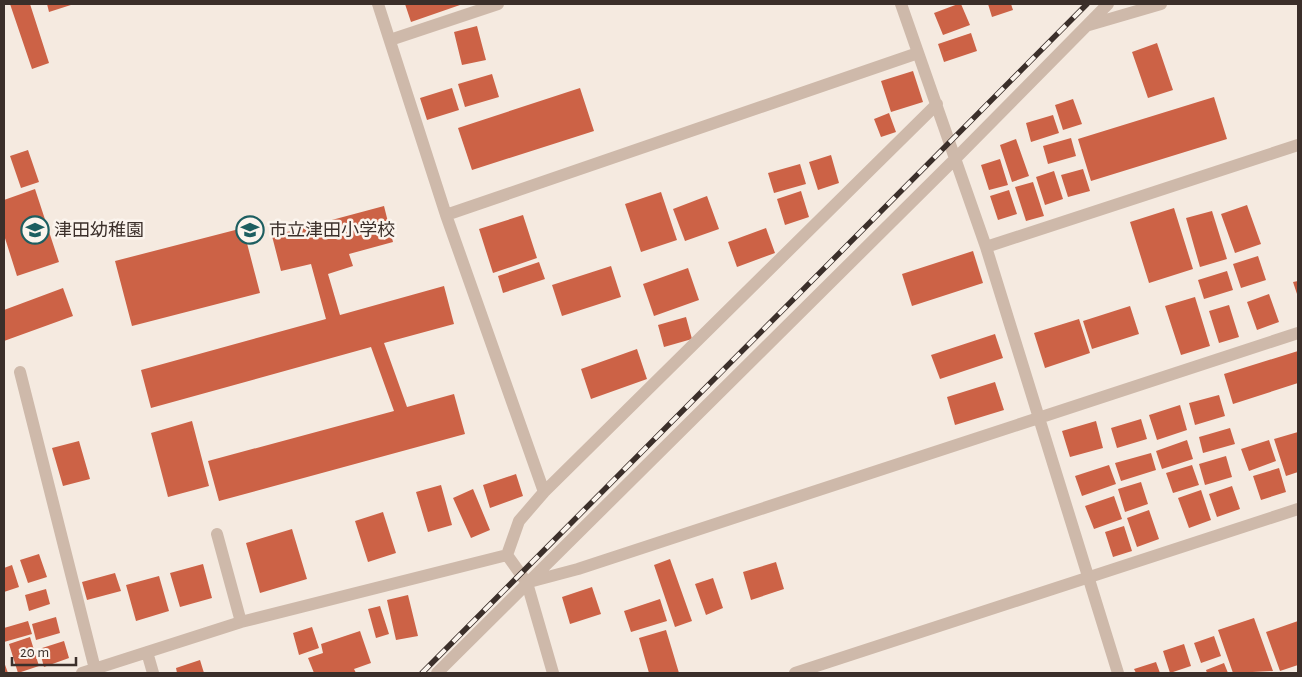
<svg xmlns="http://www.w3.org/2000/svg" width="1302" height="677" font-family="'Alegreya Sans','Noto Sans JP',sans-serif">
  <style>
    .building { fill: #cc6246 }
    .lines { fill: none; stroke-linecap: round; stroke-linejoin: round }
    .minor { stroke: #ceb9aa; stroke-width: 12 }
    .rail-casing { stroke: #3b2f2a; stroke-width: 5.5 }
    .rail { stroke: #fbf4ed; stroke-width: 4; stroke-dasharray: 11; stroke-linecap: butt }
    .labels { text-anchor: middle; stroke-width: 5; stroke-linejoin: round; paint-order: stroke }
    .poi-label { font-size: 18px; fill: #3b2f2a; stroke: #fbf4ed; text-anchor: start }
  </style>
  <rect width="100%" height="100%" fill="#f5eae0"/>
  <path class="building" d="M10,4H30L49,63L32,69Z
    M47,4H74L49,12Z
    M405,4H460V5L411,22Z
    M958,4H961L970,25L943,35L934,13Z
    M988,4H1011L1013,10L992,17Z
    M477,26L486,60L462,65L454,32Z
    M971,33L977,51L944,62L938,44Z
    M1157,43L1173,90L1148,98L1132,52Z
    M913,71L923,102L891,112L881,81Z
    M492,74L499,97L465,107L458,84Z
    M452,88L459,110L427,120L420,98Z
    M580,88L594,131L472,170L458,128Z
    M1214,97L1227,139L1091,181L1078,139Z
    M1073,99L1082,124L1063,130L1055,105Z
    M889,113L896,132L881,137L874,119Z
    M1053,115L1059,133L1031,142L1026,123Z
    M1071,138L1076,156L1048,164L1043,146Z
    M1016,139L1029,176L1012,182L1000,145Z
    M28,150L39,182L21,188L10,156Z
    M831,155L839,183L818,190L809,162Z
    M1000,159L1008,185L989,190L981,165Z
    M800,164L806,184L774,193L768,173Z
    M1083,169L1090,191L1068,197L1061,175Z
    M1054,171L1063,199L1045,205L1036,177Z
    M1033,182L1044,216L1026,221L1015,187Z
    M35,189L59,262L17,276L4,235V200Z
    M1009,190L1017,214L998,220L990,196Z
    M801,191L809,217L785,225L777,199Z
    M661,192L677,240L641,252L625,204Z
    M707,196L719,229L685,241L673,209Z
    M1247,205L1261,244L1235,253L1221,214Z
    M384,206L393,242L349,254L353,266L328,274L340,315L444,286L454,324L384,343L407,407L454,394L465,434L219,501L208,461L394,411L371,347L151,408L141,370L326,319L311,264L281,271L272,236Z
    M1174,208L1193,269L1149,283L1130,222Z
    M1212,211L1227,259L1200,267L1186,218Z
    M523,215L537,258L493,273L479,229Z
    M243,228L260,293L132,326L115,261Z
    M766,228L775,253L737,267L728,242Z
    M973,251L983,283L912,306L902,274Z
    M1258,256L1266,280L1241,288L1233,264Z
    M539,262L545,279L503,293L498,276Z
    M611,266L621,297L562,316L552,285Z
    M688,268L699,300L654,316L643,284Z
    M1227,271L1233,290L1204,299L1198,280Z
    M1298,281V297L1293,282Z
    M63,288L73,316L4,341V310Z
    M1269,294L1279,322L1257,330L1247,302Z
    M1195,297L1210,346L1181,355L1165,306Z
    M1229,305L1239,337L1219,343L1209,311Z
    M1130,306L1139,334L1092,349L1083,321Z
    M686,317L692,339L664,347L658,325Z
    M1079,319L1090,353L1045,368L1034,333Z
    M995,334L1003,358L940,379L931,355Z
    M637,349L647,379L591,399L581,369Z
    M1298,351V383L1233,404L1224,374Z
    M995,382L1004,410L955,425L947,397Z
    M1219,395L1225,416L1195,425L1189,403Z
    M1180,405L1187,430L1157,440L1149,415Z
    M1141,419L1147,439L1117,448L1111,428Z
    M192,421L209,486L168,497L151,433Z
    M1096,421L1103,448L1070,457L1062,431Z
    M1230,428L1235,444L1203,453L1199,437Z
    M1298,432V472L1286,476L1274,439Z
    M1187,440L1193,459L1162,469L1156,451Z
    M1269,440L1276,461L1249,471L1241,449Z
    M79,441L90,479L63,486L52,448Z
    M1151,453L1156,470L1121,481L1115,463Z
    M1226,456L1232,477L1205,485L1199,464Z
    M1109,465L1116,484L1082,496L1075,476Z
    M1192,465L1199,485L1173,493L1166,473Z
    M1279,468L1286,492L1261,500L1253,476Z
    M516,474L523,496L490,508L483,485Z
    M1141,482L1148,504L1125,512L1118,489Z
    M441,485L452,525L428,532L416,492Z
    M1232,486L1240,509L1217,517L1209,494Z
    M473,489L490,530L471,538L453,498Z
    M1201,490L1211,520L1189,528L1178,498Z
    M1114,496L1122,519L1094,529L1085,506Z
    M1149,510L1159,539L1137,547L1127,518Z
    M383,512L396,553L368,562L355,521Z
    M1124,526L1132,551L1113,557L1105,532Z
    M292,529L307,579L260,593L246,543Z
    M39,554L47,577L28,583L20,560Z
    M670,559L692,621L675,627L654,565Z
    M776,562L784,589L751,600L743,572Z
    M203,564L212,598L180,607L170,573Z
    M12,565L19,587L4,592V568Z
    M115,573L121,591L87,600L82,582Z
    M159,576L169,611L136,621L126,585Z
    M713,578L723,608L706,615L695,584Z
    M592,587L601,614L570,624L562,597Z
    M46,589L50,604L29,611L25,595Z
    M408,595L418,636L396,640L387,600Z
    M660,599L667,621L631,632L624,611Z
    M380,606L389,634L376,638L368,609Z
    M56,617L60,633L36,640L32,624Z
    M1254,618L1273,671L1233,673L1218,630Z
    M28,621L32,634L4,642V628Z
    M1298,621V665L1280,671L1266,632Z
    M312,627L319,648L299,655L293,633Z
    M666,630L679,673H649L639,638Z
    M360,631L371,663L354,669L356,673H314L308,658L323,653L321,644Z
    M1214,636L1221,656L1201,663L1194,643Z
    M30,637L39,666L18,673L9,644Z
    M64,641L69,658L44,667L39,649Z
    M1184,644L1191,666L1170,673L1163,651Z
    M200,660L204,673H177L176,668Z
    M4,662L8,673H4Z
    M1156,662L1160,673H1136L1134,669Z
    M1224,663L1228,673H1207L1206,670Z"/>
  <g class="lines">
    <path class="minor" d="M378,4L446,215L544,492
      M901,4L986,247L1118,673
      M1089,25L1161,4
      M390,40L498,4
      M446,215L918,53
      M986,247L1298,145
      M20,372L95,669
      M217,534L241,622
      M507,555L519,521L544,492L937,104
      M507,555L527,583L553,673
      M529,582L578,569L1298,333
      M147,652L153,673
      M82,673L241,622L507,555
      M437,673L954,160L1108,4
      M795,673L1298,509"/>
    <g class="rail-casing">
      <path id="rail" d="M422,673L1087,4"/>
    </g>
    <use href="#rail" class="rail"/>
  </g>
  <defs>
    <g id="school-ring" transform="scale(1.4375)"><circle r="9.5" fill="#fbf4ed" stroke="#1d5e60" stroke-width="1.5"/><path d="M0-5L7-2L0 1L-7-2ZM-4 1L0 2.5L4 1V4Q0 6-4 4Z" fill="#1d5e60"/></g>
  </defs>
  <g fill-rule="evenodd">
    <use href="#school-ring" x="35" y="230"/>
    <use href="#school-ring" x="250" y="230"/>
  </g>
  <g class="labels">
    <g class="poi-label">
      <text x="54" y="236">津田幼稚園</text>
      <text x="269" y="236">市立津田小学校</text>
    </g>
  </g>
  <rect width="1302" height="677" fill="none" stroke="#3b2f2a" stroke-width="10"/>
  <path d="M12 657v8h64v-8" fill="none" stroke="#3b2f2a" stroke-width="2.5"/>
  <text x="20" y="657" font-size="15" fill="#3b2f2a" stroke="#fbf4ed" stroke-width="4" paint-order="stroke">20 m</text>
</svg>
